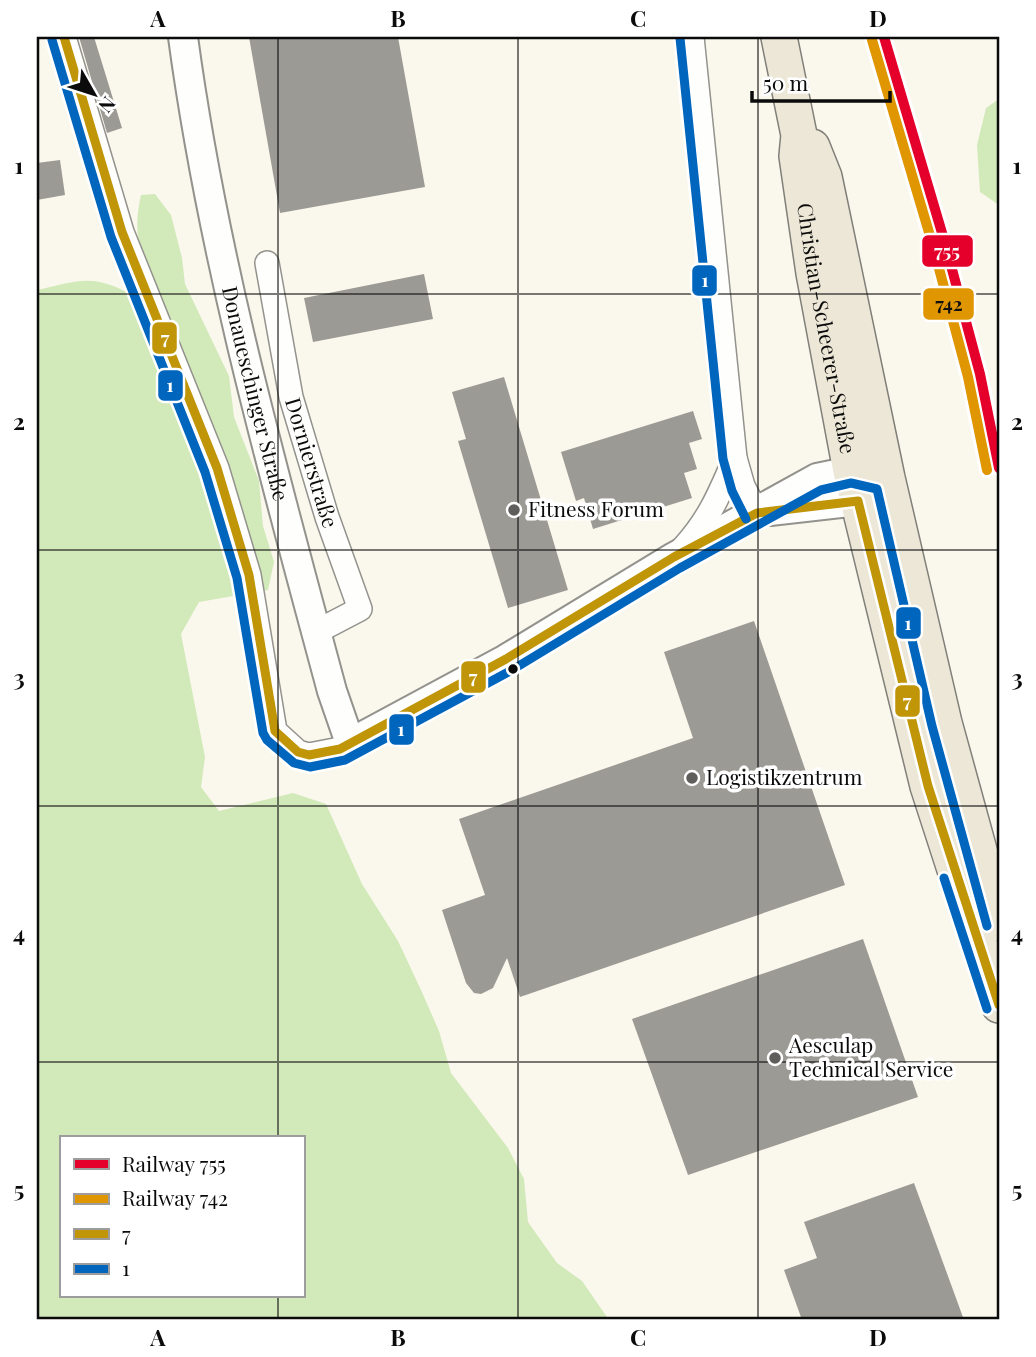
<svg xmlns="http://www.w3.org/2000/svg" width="1036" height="1357" font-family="'Playfair Display',serif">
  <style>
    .forest { fill: #d2e9b9; fill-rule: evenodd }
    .building { fill: #9c9a94 }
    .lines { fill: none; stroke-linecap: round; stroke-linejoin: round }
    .minor-casing { stroke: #93928d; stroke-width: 26 }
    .tertiary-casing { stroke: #93928d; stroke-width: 32 }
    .primary-casing { stroke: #807f7a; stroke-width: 38 }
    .minor { stroke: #fefefc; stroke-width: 23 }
    .tertiary { stroke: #fefefc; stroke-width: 28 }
    .primary { stroke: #ece7d6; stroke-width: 35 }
    .bus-1-casing { stroke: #fff; stroke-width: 14 }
    .bus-2-casing { stroke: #fff; stroke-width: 14 }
    .bus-1 { stroke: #c09608; stroke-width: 9 }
    .bus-2 { stroke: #0065bd; stroke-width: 9 }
    .rail-1-casing { stroke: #fff; stroke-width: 16 }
    .rail-2-casing { stroke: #fff; stroke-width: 16 }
    .rail-1 { stroke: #e4002b; stroke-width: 10 }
    .rail-2 { stroke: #df9601; stroke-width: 10 }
    .grid { fill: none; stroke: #0b0b0b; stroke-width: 2; stroke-opacity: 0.55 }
    .poi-dot { fill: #5f5e5a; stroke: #fff; stroke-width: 2.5 }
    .bus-dot { fill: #0b0b0b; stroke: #fff; stroke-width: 2.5 }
    .labels { text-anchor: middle; stroke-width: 7; stroke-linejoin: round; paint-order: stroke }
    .street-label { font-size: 21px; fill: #0b0b0b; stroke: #fff }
    .poi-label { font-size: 21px; fill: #0b0b0b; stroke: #fff; text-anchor: start }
    .line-badge { stroke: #fff; stroke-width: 2.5 }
    .badge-label { font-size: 19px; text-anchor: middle; font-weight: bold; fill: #fff }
    .pale-badge-label { font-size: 19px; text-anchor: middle; font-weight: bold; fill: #111 }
    .neatline { fill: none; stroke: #0b0b0b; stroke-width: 2.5 }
    .grid-label { font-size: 23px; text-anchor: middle; font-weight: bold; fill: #0b0b0b }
  </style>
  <rect width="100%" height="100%" fill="#faf8ed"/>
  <path class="forest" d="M999,99V205L980,192L977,145L986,108Z
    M155,194L171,215L182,258L185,284L229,376L234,417L259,481L263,526L274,562L268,590L199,602L181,634L205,757L201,787L219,811L293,793L326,804L362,884L398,941L421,990L439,1031L451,1073L508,1148L524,1179L528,1222L557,1263L582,1281L609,1320H37V290C79,281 92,273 132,295L148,273C137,243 134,227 141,195ZM61,1138H303V1296H61Z"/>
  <path class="building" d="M79,37H94L122,128L107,133Z
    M249,37H398L425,187L280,213Z
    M60,160L65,195L37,200V163Z
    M424,274L433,319L313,342L304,298Z
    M504,377L568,590L508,608L458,441L466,439L452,392Z
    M693,411L702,439L689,443L697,469L684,473L692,498L593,529L584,498L576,501L561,452Z
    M754,621L845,885L520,997L507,958L493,988L481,994L474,993L466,983L442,910L485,895L459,819L693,738L664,652Z
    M863,939L918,1097L688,1175L632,1019Z
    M914,1183L964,1320H802L784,1270L817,1258L804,1222Z"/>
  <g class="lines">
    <g class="minor-casing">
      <g id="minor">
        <path d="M64,37L122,232L217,468L249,575L275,731L298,752L309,755L340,749L350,743"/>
        <path d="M692,37L735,458L743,486L757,513"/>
        <path id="s1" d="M267,263L291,397L327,517L360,609L316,632"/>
        <path d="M683,548C709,520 720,493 735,458"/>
      </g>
    </g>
    <g class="tertiary-casing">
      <g id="tertiary">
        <path id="s2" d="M183,37C213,259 274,475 332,691L350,743L506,659L674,557L817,478L851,471L872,475"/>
        <path d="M770,511L858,501L875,488"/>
      </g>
    </g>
    <g class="primary-casing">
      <g id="primary">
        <path id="s3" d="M779,37L799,135L797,156L814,273L851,471L928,786L999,1005"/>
        <path d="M812,147L824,177L887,478L944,723L999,923"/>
      </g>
    </g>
    <use href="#minor" class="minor"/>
    <use href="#tertiary" class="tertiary"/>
    <use href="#primary" class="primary"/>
    <g class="bus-1-casing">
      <path id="bus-1" d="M64,37L122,232L217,468L249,575L275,731L298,752L309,755L340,749L506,659L674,557L757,513L858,501L928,786L999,1005"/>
    </g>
    <g class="bus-2-casing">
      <path id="bus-2" d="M680,38L723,459L732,491L746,519
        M52,40L111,237L205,472L237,578L263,733L267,740L294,763L310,767L345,760L512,670L680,568L821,490L851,483L877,489L932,726L987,926
        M944,878L987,1009"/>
    </g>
    <use href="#bus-1" class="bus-1"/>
    <use href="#bus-2" class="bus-2"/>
    <g class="rail-1-casing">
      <path id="rail-1" d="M884,37L945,243L980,374L999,468"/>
    </g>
    <g class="rail-2-casing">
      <path id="rail-2" d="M872,40L933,246L968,377L987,470"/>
    </g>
    <use href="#rail-1" class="rail-1"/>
    <use href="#rail-2" class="rail-2"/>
  </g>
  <path class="grid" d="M278,37V1138M518,37V1320M758,37V1320M37,294H999M37,550H999M37,806H999M37,1062H999M278,1296V1320"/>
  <g class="poi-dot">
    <circle cx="514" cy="510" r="7"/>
    <circle cx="692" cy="778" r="7"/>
    <circle cx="775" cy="1058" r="7"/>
  </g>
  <circle class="bus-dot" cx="513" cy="669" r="6"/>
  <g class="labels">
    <g class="street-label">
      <text dy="7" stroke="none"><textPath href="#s3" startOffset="296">Christian-Scheerer-Straße</textPath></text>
      <text dy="7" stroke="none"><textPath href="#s2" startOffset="364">Donaueschinger Straße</textPath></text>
      <text dy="7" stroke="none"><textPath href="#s1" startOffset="205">Dornierstraße</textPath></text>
    </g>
    <g class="poi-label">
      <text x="528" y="517">Fitness Forum</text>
      <text x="706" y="785">Logistikzentrum</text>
      <text x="789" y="1053">Aesculap<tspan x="789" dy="24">Technical Service</tspan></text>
    </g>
  </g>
  <g class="line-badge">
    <rect x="921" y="234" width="53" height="34" rx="7" fill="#e4002b"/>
    <rect x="691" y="264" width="27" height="33" rx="7" fill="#0065bd"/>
    <rect x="922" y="287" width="53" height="34" rx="7" fill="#df9601"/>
    <rect x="151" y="321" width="27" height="34" rx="7" fill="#c09608"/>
    <rect x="157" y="369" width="27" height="33" rx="7" fill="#0065bd"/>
    <rect x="895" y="606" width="27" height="34" rx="7" fill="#0065bd"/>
    <rect x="460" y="660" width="27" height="34" rx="7" fill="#c09608"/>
    <rect x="894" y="684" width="27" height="34" rx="7" fill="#c09608"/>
    <rect x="388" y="713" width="27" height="33" rx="7" fill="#0065bd"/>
  </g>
  <g class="badge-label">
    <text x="947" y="258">755</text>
    <text x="705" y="287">1</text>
    <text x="165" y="345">7</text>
    <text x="170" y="392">1</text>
    <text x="908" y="630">1</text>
    <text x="473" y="684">7</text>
    <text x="907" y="708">7</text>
    <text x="401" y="736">1</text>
  </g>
  <g class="pale-badge-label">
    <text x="949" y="311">742</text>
  </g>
  <rect width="1036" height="1357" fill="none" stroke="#ffffff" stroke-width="77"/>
  <rect x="60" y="1136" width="245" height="161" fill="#ffffff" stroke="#9d9d9d" stroke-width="2"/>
  <rect x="74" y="1159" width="35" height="10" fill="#e4002b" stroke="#9d9d9d" stroke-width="2"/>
  <text x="122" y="1172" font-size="21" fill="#0b0b0b">Railway 755</text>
  <rect x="74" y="1194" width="35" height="10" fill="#df9601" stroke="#9d9d9d" stroke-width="2"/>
  <text x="122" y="1206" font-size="21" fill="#0b0b0b">Railway 742</text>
  <rect x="74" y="1229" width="35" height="10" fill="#c09608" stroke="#9d9d9d" stroke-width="2"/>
  <text x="122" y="1242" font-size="21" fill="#0b0b0b">7</text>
  <rect x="74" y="1264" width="35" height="10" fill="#0065bd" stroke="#9d9d9d" stroke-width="2"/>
  <text x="122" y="1276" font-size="21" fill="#0b0b0b">1</text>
  <g transform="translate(94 94) rotate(129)" stroke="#ffffff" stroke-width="5" paint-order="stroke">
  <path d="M0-5L12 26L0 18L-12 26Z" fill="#0b0b0b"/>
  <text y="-10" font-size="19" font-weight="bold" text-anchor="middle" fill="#0b0b0b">N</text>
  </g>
  <path d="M752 91v10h138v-10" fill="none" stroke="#0b0b0b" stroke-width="3.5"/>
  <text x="763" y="91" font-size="21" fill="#0b0b0b" stroke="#ffffff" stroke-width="5" paint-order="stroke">50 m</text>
  <rect x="38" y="38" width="960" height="1280" class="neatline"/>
  <g class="grid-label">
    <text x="158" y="27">A</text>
    <text x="398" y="27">B</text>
    <text x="638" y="27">C</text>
    <text x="878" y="27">D</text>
    <text x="19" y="174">1</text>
    <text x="1017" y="174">1</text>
    <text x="19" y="430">2</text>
    <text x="1017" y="430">2</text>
    <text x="19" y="686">3</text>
    <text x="1017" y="686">3</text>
    <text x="19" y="942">4</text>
    <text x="1017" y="942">4</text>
    <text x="19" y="1198">5</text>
    <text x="1017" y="1198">5</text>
    <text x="158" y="1346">A</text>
    <text x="398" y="1346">B</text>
    <text x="638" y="1346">C</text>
    <text x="878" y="1346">D</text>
  </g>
</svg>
